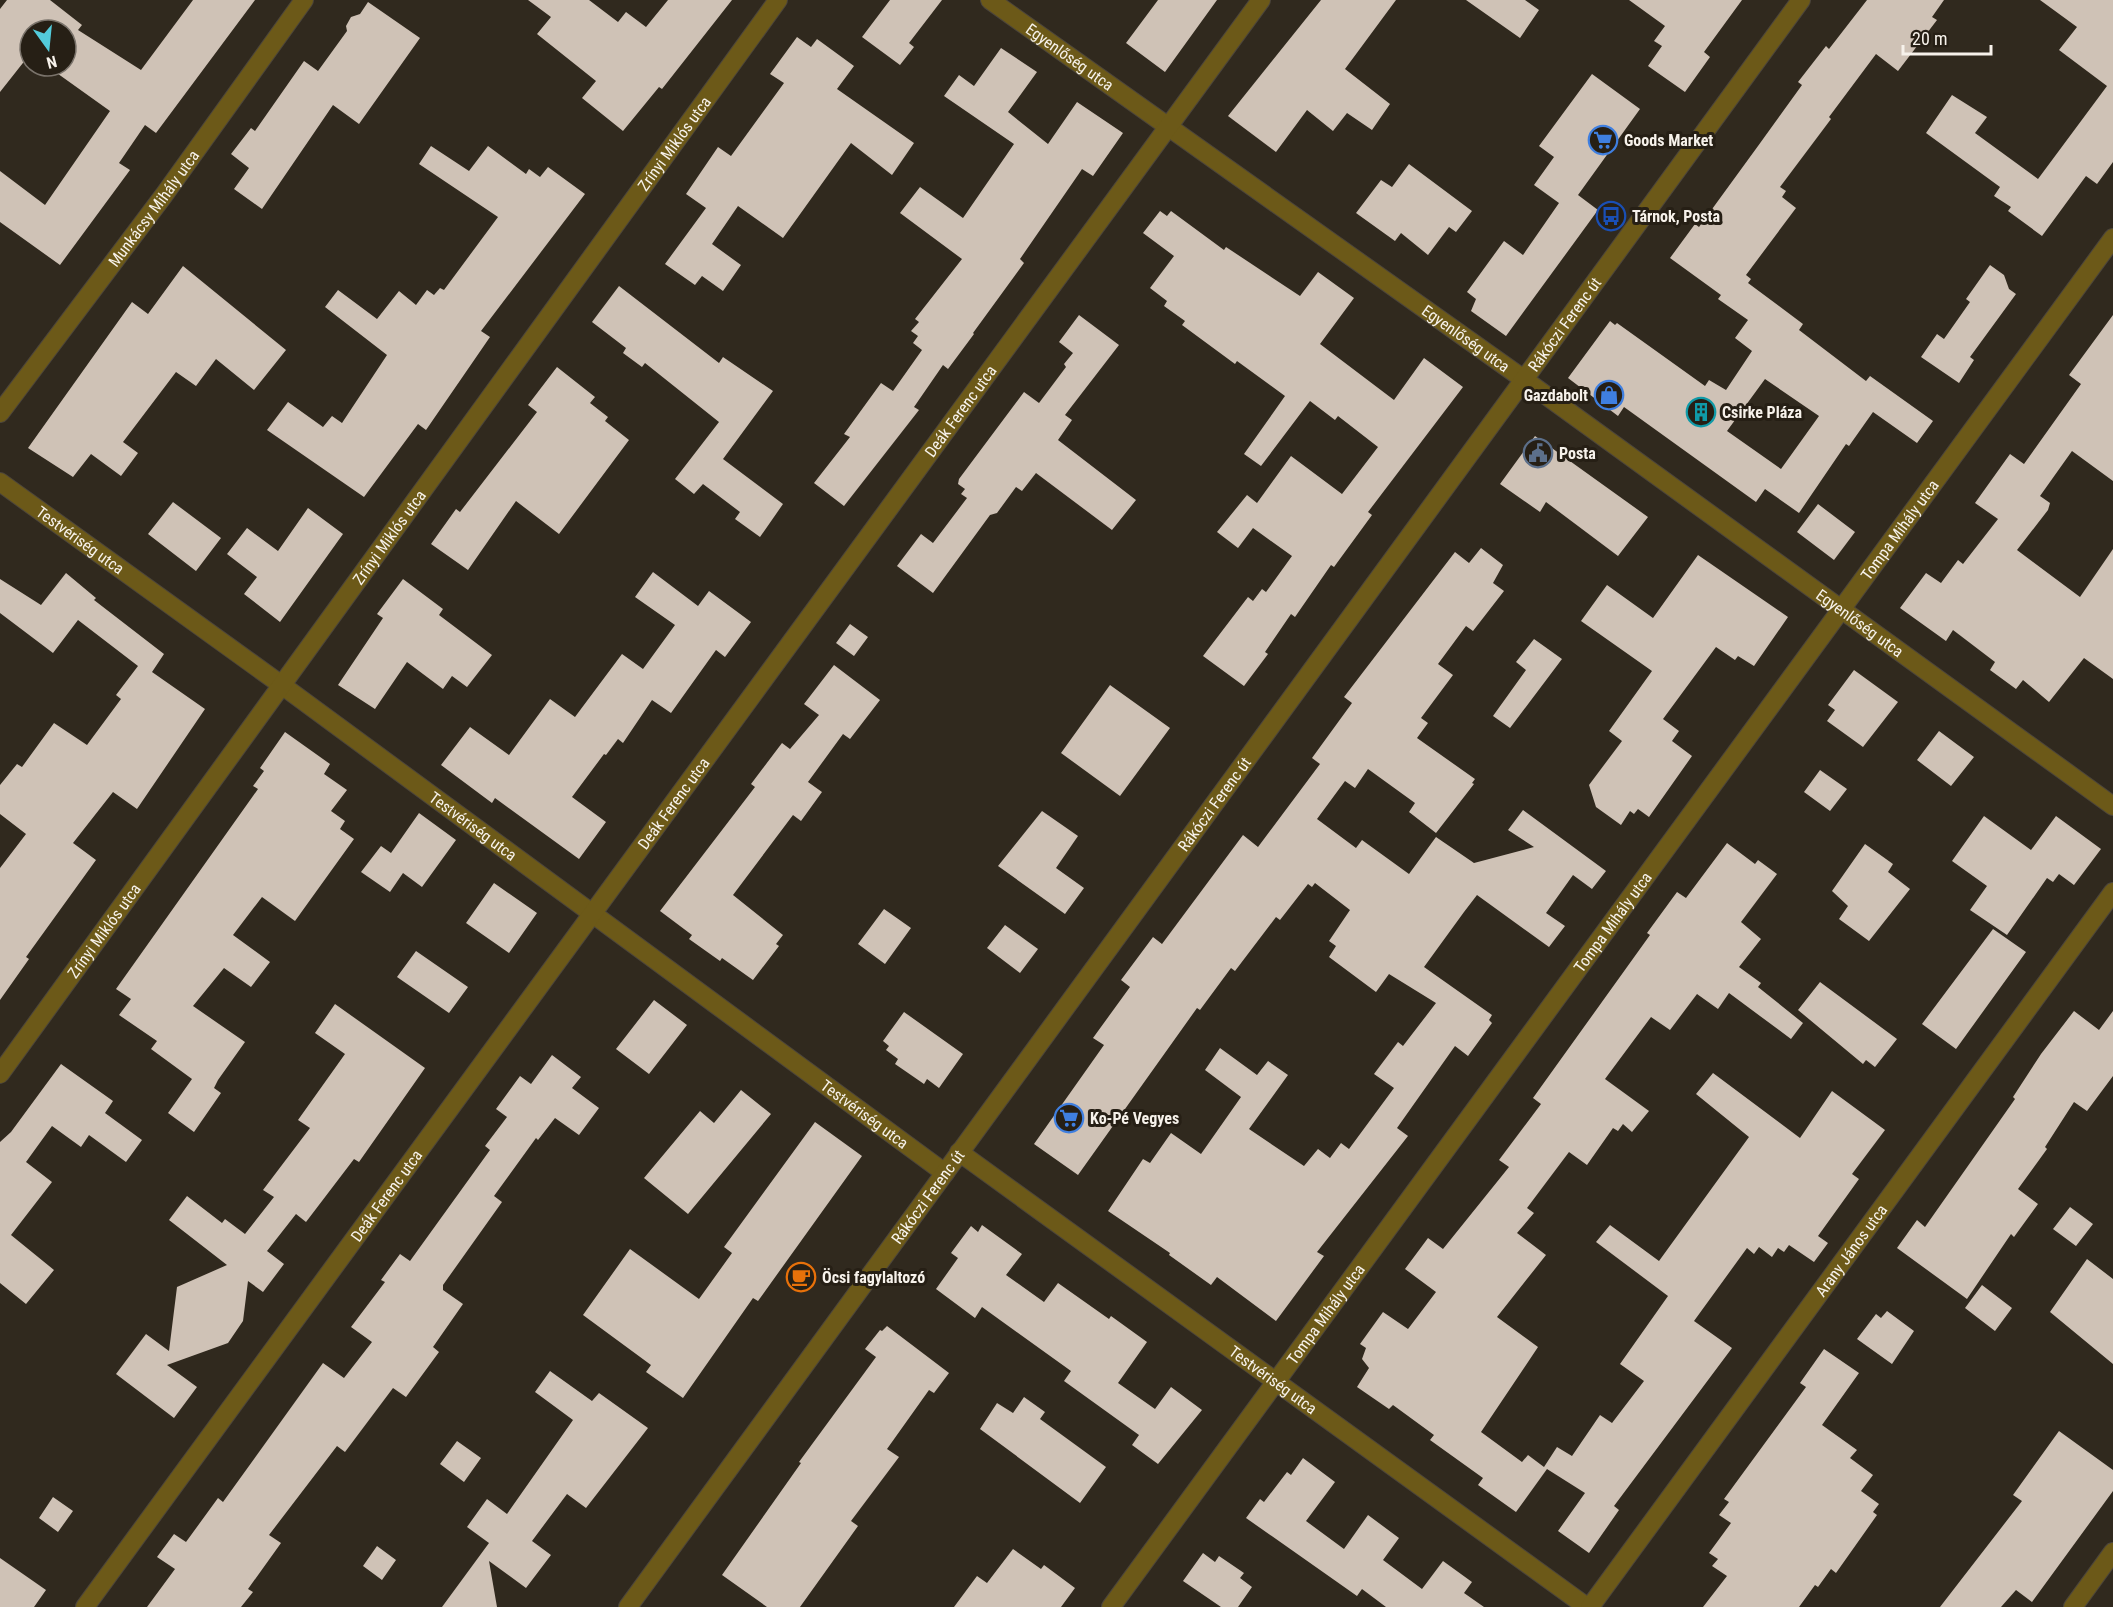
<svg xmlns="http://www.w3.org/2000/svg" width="2113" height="1607" font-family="'Roboto Condensed',sans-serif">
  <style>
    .building { fill: #cfc2b6; fill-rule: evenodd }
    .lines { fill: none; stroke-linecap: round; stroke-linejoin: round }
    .minor-casing { stroke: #4c453b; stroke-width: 20 }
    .minor { stroke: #6c5918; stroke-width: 18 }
    .labels { text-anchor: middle; stroke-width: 6; stroke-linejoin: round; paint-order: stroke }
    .street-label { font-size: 16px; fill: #f7f2eb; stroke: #261f15 }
    .poi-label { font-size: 16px; font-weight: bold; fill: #f7f2eb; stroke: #261f15; text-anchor: start }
  </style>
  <rect width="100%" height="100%" fill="#30291e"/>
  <path class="building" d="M7,0H50L82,25L78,30L141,70L193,0H255L156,133L145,125L119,163L130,170L60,265L0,222V171L45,205L110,111L47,66H66V30H30V54L0,92V9Z
    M528,0H589L618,22L626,12L646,27L668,0H732L662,89L659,87L623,131L582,98L596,81L537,34L551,17Z
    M890,0H942L909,43L914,47L900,65L862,37Z
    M1158,0H1217L1165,72L1126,43Z
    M1321,0H1396L1345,69L1390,104L1372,130L1347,113L1333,131L1307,110L1276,152L1228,116Z
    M1466,0H1525L1539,10L1520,38Z
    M1629,0H1742L1704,52L1710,57L1685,92L1648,66L1662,46L1654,41L1665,26Z
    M1867,0H1944L1932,17L1937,20L1898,71L1876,54L1829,117L1831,119L1780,187L1786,191L1782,197L1796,208L1746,275L1751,279L1748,283L1803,324L1799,330L1866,381L1870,376L1933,421L1917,443L1873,412L1849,446L1846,444L1799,513L1765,489L1756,502L1624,407L1618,416L1568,378L1610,321L1615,325L1617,323L1705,386L1709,380L1726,390L1752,351L1735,338L1748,320L1718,299L1721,295L1670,258L1695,224L1699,227L1758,146L1802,85L1798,82L1826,46L1829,49ZM1765,379L1819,416L1781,469L1727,431Z
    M2040,0H2113V162L2097,184L2086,176L2042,236L2008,211L2011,207L1994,196L2000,187L1926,133L1952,95L1987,117L1975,133L2038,179L2107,86L2059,50L2077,27Z
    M368,2L420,38L359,124L333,105L262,209L234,189L249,168L231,154L251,128L255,131L304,61L318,71L347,31L346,26L351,17L360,14Z
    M797,37L811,47L817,39L854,66L837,89L914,143L892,175L851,143L783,238L738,206L712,244L741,265L723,291L702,276L695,285L665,264L706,208L686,194L718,147L731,156L784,83L770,74Z
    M1001,48L1037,72L1008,112L1048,144L1077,102L1123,133L1093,176L1082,169L1078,175L1020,259L1024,263L973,333L974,334L948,369L943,365L914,407L919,410L844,506L814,483L850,437L844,434L881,383L893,391L922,350L913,343L918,336L911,331L919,322L915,319L962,259L900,213L920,187L963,218L1014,144L944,96L959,75L974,86Z
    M1592,74L1640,109L1578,195L1598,210L1506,336L1471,311L1476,299L1467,292L1504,241L1523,255L1559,203L1534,185L1554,157L1539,146Z
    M431,146L469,171L488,146L526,174L529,169L540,177L548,167L585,194L481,331L490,337L426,430L418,424L364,497L267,430L288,402L323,427L332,416L342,423L387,355L325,307L338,290L377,319L399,291L416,305L427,290L434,295L440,288L444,290L498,217L419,164Z
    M1409,164L1472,211L1456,232L1449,227L1428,255L1401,233L1395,241L1356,213L1381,180L1392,187Z
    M1160,211L1167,216L1171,211L1224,250L1226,247L1300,296L1318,272L1354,298L1320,344L1394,400L1424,358L1463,387L1368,512L1372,515L1334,567L1331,565L1295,617L1291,614L1265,652L1268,654L1244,686L1203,656L1248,597L1253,601L1262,589L1266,592L1292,556L1253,528L1238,548L1217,532L1247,495L1257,503L1291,456L1342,494L1378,447L1338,416L1335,420L1310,401L1261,466L1244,454L1285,396L1237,361L1235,364L1182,325L1185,321L1164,306L1167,301L1150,288L1174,256L1143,233Z
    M1990,265L2004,275L2009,289L2016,294L1970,357L1974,360L1959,383L1921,357L1937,334L1944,339L1970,302L1966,299Z
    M183,266L286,350L254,390L216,359L196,386L176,372L123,442L138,453L121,476L91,454L73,477L28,448L132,302L148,314Z
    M619,286L719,363L723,357L773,391L723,459L783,504L760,537L735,519L740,512L703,484L694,494L675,479L719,422L645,363L642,367L623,353L626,348L592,322Z
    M1079,315L1119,345L1065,415L1072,420L1058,440L1136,500L1112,530L1036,473L1022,491L1016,487L997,513L990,515L933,593L897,566L921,534L933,543L967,498L961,494L965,489L958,484L959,479L1024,392L1039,403L1066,367L1064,364L1073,353L1059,342Z
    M2113,315V481L2072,451L2040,496L2050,503L2048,510L2017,550L2080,597L2113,549V679L2084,658L2049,702L2023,680L2016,689L1990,670L1995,662L1953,630L1946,641L1900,608L1926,573L1941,583L1958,560L1963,564L1998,519L1975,503L2010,454L2024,464L2081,384L2069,375Z
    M557,367L595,397L590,403L608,417L605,421L629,440L559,534L516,501L468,570L431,544L456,509L460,512L537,412L528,405Z
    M1535,436L1648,517L1618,556L1546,502L1540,512L1500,484Z
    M173,502L221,538L196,571L148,534Z
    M1818,504L1855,532L1834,560L1797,532Z
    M308,508L343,534L280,622L244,594L257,577L227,554L247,528L278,551Z
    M1481,548L1503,565L1493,583L1504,591L1473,631L1466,626L1438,664L1453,675L1421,718L1428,723L1417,738L1475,779L1472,783L1474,784L1436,833L1409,812L1415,803L1368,769L1355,788L1345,781L1317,819L1356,848L1362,840L1409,874L1436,837L1474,863L1534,847L1508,830L1523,810L1606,871L1592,889L1573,875L1546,913L1565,926L1549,947L1477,895L1464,912L1424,967L1492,1015L1489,1020L1492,1023L1468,1056L1455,1046L1397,1128L1408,1136L1317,1252L1324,1256L1276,1321L1217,1277L1211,1285L1169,1255L1170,1253L1108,1211L1143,1159L1150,1163L1171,1133L1201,1154L1241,1097L1205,1070L1220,1048L1257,1075L1268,1061L1288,1075L1249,1129L1304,1166L1318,1149L1330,1158L1341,1143L1349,1149L1394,1088L1374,1074L1398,1042L1403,1046L1436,1003L1389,974L1376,992L1329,957L1336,946L1329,941L1350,910L1315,883L1312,887L1308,884L1280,920L1276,917L1235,971L1231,968L1200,1010L1197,1008L1078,1175L1034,1144L1104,1045L1093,1038L1130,987L1121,980L1153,937L1162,944L1243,835L1258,847L1320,764L1312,758L1352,703L1344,697L1455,552L1469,563Z
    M1698,555L1788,617L1754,666L1738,656L1735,660L1716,647L1663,719L1679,731L1672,741L1692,756L1649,817L1638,809L1634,814L1630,811L1621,825L1596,807L1589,785L1622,741L1609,731L1652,671L1581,621L1607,585L1653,618Z
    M653,572L698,606L709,591L751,622L725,657L716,650L671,713L652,700L623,743L618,739L606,755L604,754L572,797L606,822L579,859L495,798L492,803L441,765L470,727L509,755L550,699L575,717L622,654L643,669L675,625L635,597Z
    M66,573L96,598L94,600L164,654L152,672L205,709L137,809L113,792L73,843L96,860L26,957L29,959L0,1000V868L26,834L0,814V785L17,764L22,767L54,723L87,745L121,699L116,695L138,666L78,620L53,653L0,613V579L41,605Z
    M403,579L443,609L439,615L492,655L467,687L452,676L443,689L407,662L375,709L338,685L383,618L377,614Z
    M850,624L868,637L854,656L836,643Z
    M1534,639L1562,659L1510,728L1493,716L1526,670L1516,662Z
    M834,665L880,700L850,739L843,734L808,782L822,792L801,821L793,815L733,895L783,935L776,944L779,946L753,980L722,958L720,961L689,939L692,935L660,911L755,787L751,784L782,743L790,749L819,715L804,704Z
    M1854,670L1898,702L1863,747L1827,721L1835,710L1828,705Z
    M1110,685L1170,728L1120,796L1061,753Z
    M1939,731L1974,757L1951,786L1917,760Z
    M285,732L330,764L324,774L347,790L331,811L345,821L340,829L354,839L295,921L262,897L233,935L270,962L251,987L224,968L193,1006L245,1042L218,1080L214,1088L221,1093L194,1132L168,1113L192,1079L151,1049L157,1041L119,1015L131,999L116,989L258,789L253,786L264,771L260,768Z
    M1820,770L1847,789L1830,811L1804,792Z
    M1042,811L1078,836L1056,868L1084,888L1065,914L998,866Z
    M419,813L456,840L422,887L403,873L390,892L361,872L381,846L391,853Z
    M1984,816L2031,850L2056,816L2101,849L2074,885L2059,874L2053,882L2047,878L2007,935L1970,910L1987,886L1952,861Z
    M1727,843L1755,864L1758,860L1777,874L1741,922L1761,939L1739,967L1761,983L1758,987L1803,1023L1791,1039L1729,993L1718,1009L1697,994L1670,1030L1651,1017L1605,1079L1649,1111L1632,1132L1623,1124L1618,1131L1613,1128L1587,1165L1569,1152L1527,1208L1534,1213L1517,1233L1546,1255L1497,1317L1538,1347L1481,1432L1522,1462L1528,1455L1544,1467L1557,1447L1572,1456L1600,1415L1612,1423L1644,1381L1620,1364L1668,1296L1596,1242L1610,1225L1659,1261L1749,1137L1696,1094L1713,1073L1800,1138L1832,1091L1885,1130L1852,1174L1859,1179L1818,1236L1828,1243L1814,1262L1789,1245L1784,1252L1778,1248L1772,1257L1759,1247L1754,1254L1747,1248L1694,1321L1732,1348L1614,1506L1619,1510L1589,1553L1558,1531L1585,1493L1547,1469L1516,1512L1478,1485L1483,1478L1430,1440L1434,1435L1393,1405L1389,1409L1357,1387L1369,1368L1362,1359L1366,1348L1360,1344L1383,1312L1408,1329L1436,1292L1405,1269L1428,1238L1443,1249L1509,1167L1499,1160L1541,1104L1533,1098L1650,935L1647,933L1677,892L1686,898Z
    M1865,844L1893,864L1888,872L1910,889L1869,941L1839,919L1848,906L1832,891Z
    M494,883L537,913L509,953L466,923Z
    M884,909L911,928L885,964L858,944Z
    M1005,925L1038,949L1020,973L987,948Z
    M1993,929L2026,952L1956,1049L1922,1024Z
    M416,951L468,987L449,1013L397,977Z
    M1820,982L1897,1039L1875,1067L1866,1060L1863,1064L1798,1010Z
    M654,1000L687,1025L649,1074L616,1049Z
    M335,1004L425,1068L359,1162L354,1159L306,1222L296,1214L267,1251L284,1264L263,1292L248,1281L243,1321L228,1343L167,1365L197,1387L174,1418L116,1374L146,1334L169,1351L177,1287L227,1265L169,1220L187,1196L222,1223L225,1219L245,1234L274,1197L263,1190L310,1128L298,1120L345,1054L315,1033Z
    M2074,1011L2099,1030L2113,1011V1076L2087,1111L2074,1102L2045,1147L2047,1149L2018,1189L2038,1204L2014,1237L2011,1234L1967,1299L1897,1248L1917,1220L1925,1227L2015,1099L2013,1097L2041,1054Z
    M904,1012L963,1054L939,1088L927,1079L924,1084L895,1064L898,1059L886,1050L889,1046L883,1041Z
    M552,1055L581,1077L572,1088L599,1108L579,1135L555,1118L538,1140L536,1138L494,1196L502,1202L443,1285V1290L463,1304L433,1347L439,1352L406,1397L393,1388L345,1452L337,1446L269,1535L281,1543L248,1589L253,1592L241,1607H147L175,1569L157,1557L174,1534L186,1542L218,1498L223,1502L323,1363L344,1378L372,1342L351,1327L385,1282L381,1280L400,1254L410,1261L490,1150L485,1146L507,1117L496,1109L520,1076L531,1084Z
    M61,1064L113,1101L105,1113L142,1140L126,1162L89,1135L81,1147L52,1126L26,1162L52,1182L11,1235L54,1270L26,1304L0,1283V1142L11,1132Z
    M741,1090L771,1114L688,1214L644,1178L700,1111L714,1123Z
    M815,1122L862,1156L758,1301L753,1298L683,1398L646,1372L651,1365L583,1315L630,1249L699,1299L732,1253L724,1247Z
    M2070,1207L2093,1224L2076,1246L2053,1229Z
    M982,1225L1022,1254L1006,1275L1044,1302L1058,1283L1109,1319L1111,1316L1147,1342L1118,1383L1155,1409L1171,1387L1202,1410L1158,1464L1132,1445L1139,1435L1064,1381L1071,1371L982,1307L975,1318L936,1289L958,1258L951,1253L971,1226L978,1232Z
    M2087,1259L2113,1279V1364L2050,1312Z
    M1982,1285L2012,1308L1995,1331L1965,1308Z
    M1887,1311L1914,1331L1892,1364L1857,1339L1876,1314L1881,1318Z
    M887,1326L949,1373L934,1393L929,1390L887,1449L899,1457L851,1521L858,1526L800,1607H767L722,1575L801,1463L799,1462L876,1357L865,1349L880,1330L882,1331Z
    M1824,1349L1859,1373L1822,1425L1857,1450L1850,1458L1873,1475L1861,1491L1879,1504L1873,1512L1877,1515L1836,1573L1831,1569L1818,1587L1815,1585L1799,1607H1703L1727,1576L1712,1566L1718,1559L1709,1553L1731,1523L1719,1515L1729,1502L1724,1499L1806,1387L1800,1383Z
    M550,1371L592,1401L599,1393L648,1428L586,1508L567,1494L532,1541L551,1555L526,1588L489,1561L497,1607H442L489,1543L467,1527L487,1499L507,1514L573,1420L535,1392Z
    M1024,1397L1045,1412L1040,1419L1106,1467L1080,1503L980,1429L997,1403L1013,1413Z
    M2059,1431L2113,1470V1491L2032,1602L2016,1590L2001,1607H1940L2022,1501L2013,1495Z
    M457,1441L481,1458L464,1482L440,1464Z
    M1303,1458L1335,1482L1306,1521L1344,1549L1368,1515L1399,1538L1383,1560L1422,1589L1443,1561L1472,1582L1464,1593L1484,1607H1386L1362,1589L1357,1596L1246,1518L1260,1499L1264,1502L1287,1472L1291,1475Z
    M53,1497L73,1511L58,1532L39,1518Z
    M377,1546L396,1560L382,1580L363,1566Z
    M1013,1549L1041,1569L1044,1565L1075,1588L1061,1607H954L977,1576L987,1583Z
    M1203,1553L1215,1562L1219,1556L1244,1573L1240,1578L1252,1587L1238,1607H1221L1183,1581Z
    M0,1558L46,1590L34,1607H0Z"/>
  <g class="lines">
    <g class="minor-casing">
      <g id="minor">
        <path id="s1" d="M990,0L1522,378L2113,806"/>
        <path id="s2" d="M0,413L164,195L304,0"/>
        <path id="s3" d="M0,482L283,686L945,1173"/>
        <path id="s4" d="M0,1074L778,0"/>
        <path id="s5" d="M959,1152L1587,1607"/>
        <path id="s6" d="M85,1607L1261,0"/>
        <path id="s7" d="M628,1607L1801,0"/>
        <path id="s8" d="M1111,1607L2113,238"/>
        <path id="s9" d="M1590,1607L2113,892"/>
        <path d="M2073,1607L2113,1552"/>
      </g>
    </g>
    <use href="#minor" class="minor"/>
  </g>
  <defs>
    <g id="supermarket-ring" transform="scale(1.5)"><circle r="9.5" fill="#261f15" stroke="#3f7fe0" stroke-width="1.5"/><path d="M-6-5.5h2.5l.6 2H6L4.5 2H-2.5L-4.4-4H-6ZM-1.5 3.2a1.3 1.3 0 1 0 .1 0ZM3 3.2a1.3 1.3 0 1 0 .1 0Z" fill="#3f7fe0"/></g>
    <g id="bus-ring" transform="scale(1.5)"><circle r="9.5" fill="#261f15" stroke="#1a4fb4" stroke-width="1.5"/><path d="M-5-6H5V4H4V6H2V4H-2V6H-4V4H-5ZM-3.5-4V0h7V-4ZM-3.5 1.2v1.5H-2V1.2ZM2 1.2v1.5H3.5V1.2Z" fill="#1a4fb4"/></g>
    <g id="shop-ring" transform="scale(1.5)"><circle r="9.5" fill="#261f15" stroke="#3f7fe0" stroke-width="1.5"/><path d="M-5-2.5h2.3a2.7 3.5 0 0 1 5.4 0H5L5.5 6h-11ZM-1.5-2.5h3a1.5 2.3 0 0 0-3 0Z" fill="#3f7fe0"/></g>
    <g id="building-ring" transform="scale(1.5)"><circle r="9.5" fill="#261f15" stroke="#0f9aa8" stroke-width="1.5"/><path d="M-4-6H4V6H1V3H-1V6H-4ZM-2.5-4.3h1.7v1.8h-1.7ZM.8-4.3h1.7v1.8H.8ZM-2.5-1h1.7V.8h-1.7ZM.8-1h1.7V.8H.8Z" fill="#0f9aa8"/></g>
    <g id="civic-ring" transform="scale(1.5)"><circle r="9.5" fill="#261f15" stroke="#5c6f8a" stroke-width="1.5"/><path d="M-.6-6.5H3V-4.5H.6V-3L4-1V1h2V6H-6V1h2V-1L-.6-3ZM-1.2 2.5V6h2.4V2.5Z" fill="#5c6f8a"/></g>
    <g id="cafe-ring" transform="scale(1.5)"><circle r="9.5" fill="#261f15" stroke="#e8710a" stroke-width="1.5"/><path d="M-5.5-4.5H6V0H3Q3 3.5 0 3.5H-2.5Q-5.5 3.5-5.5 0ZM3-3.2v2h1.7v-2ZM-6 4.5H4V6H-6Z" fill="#e8710a"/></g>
  </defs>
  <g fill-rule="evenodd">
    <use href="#supermarket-ring" x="1603" y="140"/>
    <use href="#bus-ring" x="1611" y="216"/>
    <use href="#shop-ring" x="1609" y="395"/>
    <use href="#building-ring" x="1701" y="412"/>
    <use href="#civic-ring" x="1538" y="453"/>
    <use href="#supermarket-ring" x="1069" y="1118"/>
    <use href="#cafe-ring" x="801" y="1277"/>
  </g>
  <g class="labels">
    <g class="street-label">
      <text dy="6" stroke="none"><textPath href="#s1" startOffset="98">Egyenlőség utca</textPath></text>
      <text dy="6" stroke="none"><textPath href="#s4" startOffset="1149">Zrínyi Miklós utca</textPath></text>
      <text dy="6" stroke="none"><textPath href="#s2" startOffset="256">Munkácsy Mihály utca</textPath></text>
      <text dy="6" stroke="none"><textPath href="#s7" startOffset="1588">Rákóczi Ferenc út</textPath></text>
      <text dy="6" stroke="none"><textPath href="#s1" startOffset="584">Egyenlőség utca</textPath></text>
      <text dy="6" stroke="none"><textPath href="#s6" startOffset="1482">Deák Ferenc utca</textPath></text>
      <text dy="6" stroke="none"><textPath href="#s8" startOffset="1335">Tompa Mihály utca</textPath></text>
      <text dy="6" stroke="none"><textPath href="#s4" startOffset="663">Zrínyi Miklós utca</textPath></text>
      <text dy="6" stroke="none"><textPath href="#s3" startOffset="99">Testvériség utca</textPath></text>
      <text dy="6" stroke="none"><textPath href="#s1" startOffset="1070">Egyenlőség utca</textPath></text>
      <text dy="6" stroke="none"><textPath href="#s6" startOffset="996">Deák Ferenc utca</textPath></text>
      <text dy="6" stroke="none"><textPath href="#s7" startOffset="994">Rákóczi Ferenc út</textPath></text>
      <text dy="6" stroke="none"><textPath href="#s3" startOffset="585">Testvériség utca</textPath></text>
      <text dy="6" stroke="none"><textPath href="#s8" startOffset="849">Tompa Mihály utca</textPath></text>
      <text dy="6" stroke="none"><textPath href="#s4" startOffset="177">Zrínyi Miklós utca</textPath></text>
      <text dy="6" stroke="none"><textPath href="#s3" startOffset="1071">Testvériség utca</textPath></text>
      <text dy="6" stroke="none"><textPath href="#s6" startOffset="510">Deák Ferenc utca</textPath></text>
      <text dy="6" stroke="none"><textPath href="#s7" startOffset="508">Rákóczi Ferenc út</textPath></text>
      <text dy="6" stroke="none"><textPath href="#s9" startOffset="442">Arany János utca</textPath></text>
      <text dy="6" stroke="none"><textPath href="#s8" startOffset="363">Tompa Mihály utca</textPath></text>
      <text dy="6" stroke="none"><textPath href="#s5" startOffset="388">Testvériség utca</textPath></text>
    </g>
    <g class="poi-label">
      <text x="1624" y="146">Goods Market</text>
      <text x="1632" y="222">Tárnok, Posta</text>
      <text x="1588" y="401" text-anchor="end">Gazdabolt</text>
      <text x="1722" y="418">Csirke Pláza</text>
      <text x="1559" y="459">Posta</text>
      <text x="1090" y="1124">Ko-Pé Vegyes</text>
      <text x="822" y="1283">Öcsi fagylaltozó</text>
    </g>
  </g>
  <g transform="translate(48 48) rotate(165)"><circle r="28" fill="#261f15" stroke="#7a736b" stroke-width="1.5"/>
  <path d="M0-4.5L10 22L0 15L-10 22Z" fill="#53cbdb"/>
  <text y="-9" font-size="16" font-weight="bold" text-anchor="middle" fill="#f7f2eb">N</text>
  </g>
  <path d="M1903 45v9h88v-9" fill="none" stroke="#f7f2eb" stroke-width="3"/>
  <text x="1912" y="45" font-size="18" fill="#f7f2eb" stroke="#261f15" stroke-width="4.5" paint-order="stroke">20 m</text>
</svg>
